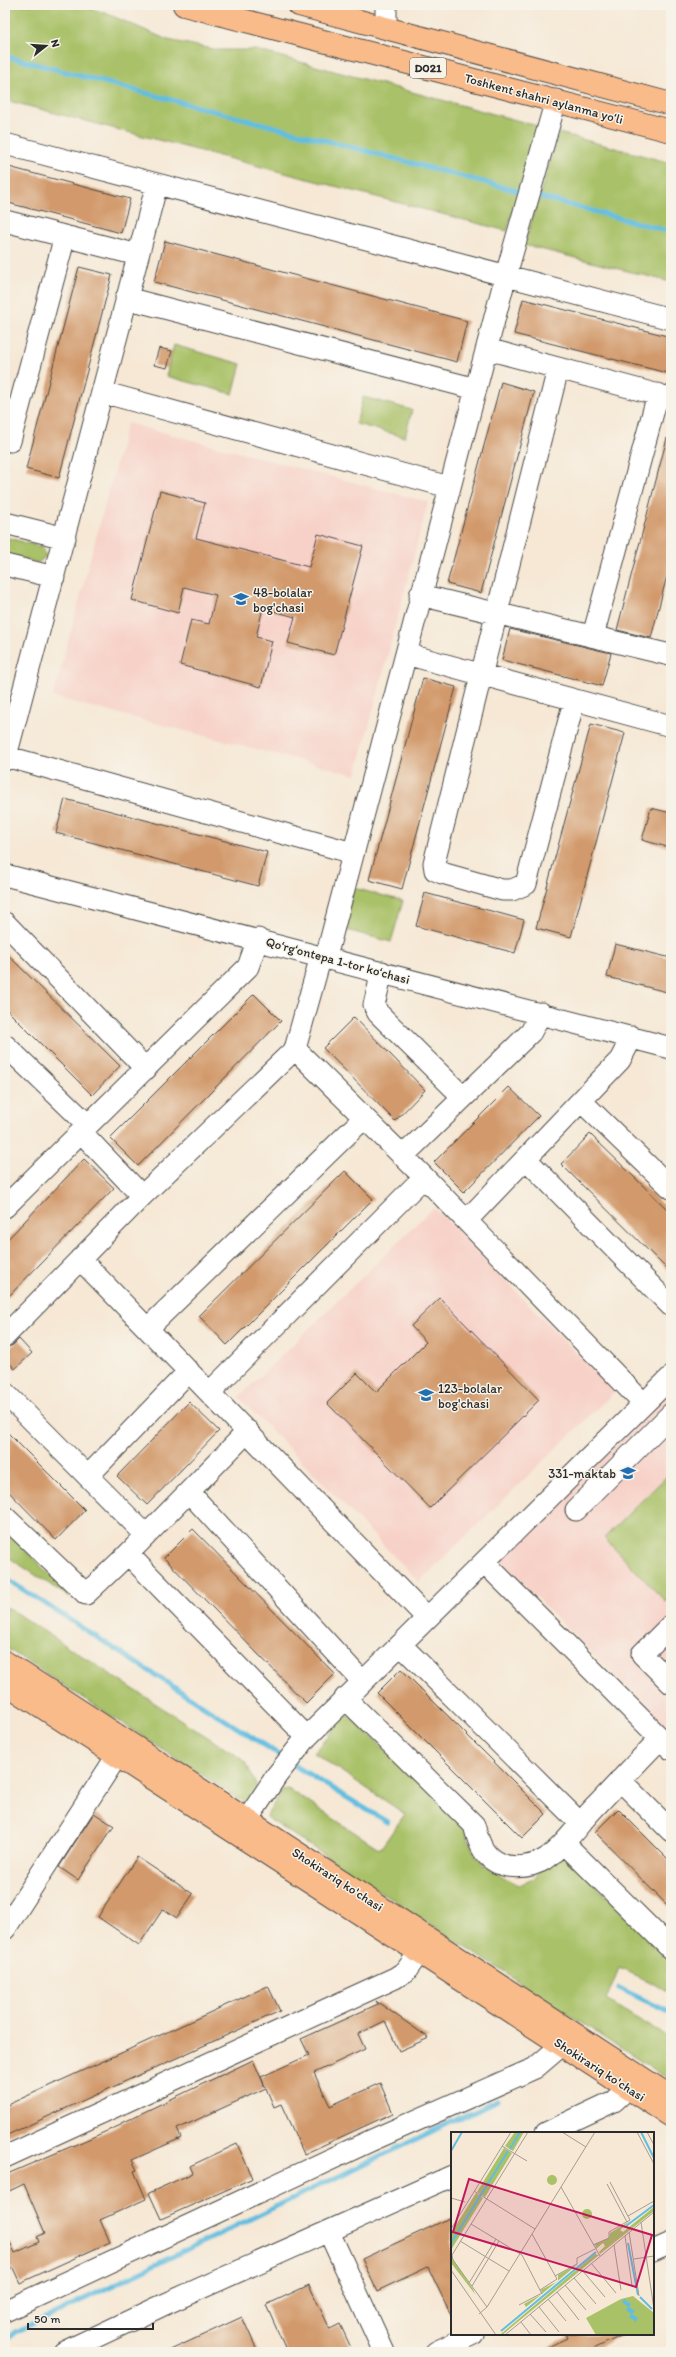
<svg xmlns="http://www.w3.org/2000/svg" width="676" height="2357" font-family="Itim,sans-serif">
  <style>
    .built { fill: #f7d1c8 }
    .green { fill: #a9c167; stroke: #6a7649 }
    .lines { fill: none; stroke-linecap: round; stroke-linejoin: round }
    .stream { stroke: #62bee0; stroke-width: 5 }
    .building { fill: #d29a6c }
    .minor-casing { stroke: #494744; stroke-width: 23 }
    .major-casing { stroke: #494744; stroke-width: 24 }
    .highway-casing { stroke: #494744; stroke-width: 24 }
    .minor { stroke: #fff; stroke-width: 21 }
    .major { stroke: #fabb8b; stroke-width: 22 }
    .highway { stroke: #fabb8b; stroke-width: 22 }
    .labels { text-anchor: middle; stroke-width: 3; stroke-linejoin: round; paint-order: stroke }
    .shield { fill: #f7f3e8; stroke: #686764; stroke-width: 1 }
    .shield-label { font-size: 12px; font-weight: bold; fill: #2b2b2b }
    .street-label { font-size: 13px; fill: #2b2b2b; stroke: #f7f3e8 }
    .poi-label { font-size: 13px; fill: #2b2b2b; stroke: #f7f3e8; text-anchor: start }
    .inset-river { fill: none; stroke: #62bee0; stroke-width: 2 }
    .inset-road { fill: none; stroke: #a59c91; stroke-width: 1 }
    .view { fill: #c2185b; fill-opacity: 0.15; stroke: #c2185b; stroke-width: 2 }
    .inset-edge { fill: none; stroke: #2b2b2b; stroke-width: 2 }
  </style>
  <rect width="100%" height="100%" fill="#f7f3e8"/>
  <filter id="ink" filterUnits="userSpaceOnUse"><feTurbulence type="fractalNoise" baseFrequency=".025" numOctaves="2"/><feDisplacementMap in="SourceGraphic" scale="8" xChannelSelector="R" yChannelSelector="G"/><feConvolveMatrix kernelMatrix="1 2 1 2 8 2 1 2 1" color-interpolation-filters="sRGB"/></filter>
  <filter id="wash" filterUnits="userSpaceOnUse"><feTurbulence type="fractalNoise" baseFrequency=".012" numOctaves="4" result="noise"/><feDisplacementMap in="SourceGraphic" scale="16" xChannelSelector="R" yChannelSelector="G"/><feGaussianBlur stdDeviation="0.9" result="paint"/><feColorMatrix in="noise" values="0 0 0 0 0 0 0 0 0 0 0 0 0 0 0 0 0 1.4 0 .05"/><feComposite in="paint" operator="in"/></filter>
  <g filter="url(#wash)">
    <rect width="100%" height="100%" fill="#f6e8d5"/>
    <path class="built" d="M127,423L428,502L356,775L53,697Z
      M434,1207L614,1392L419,1582L239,1397Z
      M671,1386V1732L499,1560Z"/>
    <path class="green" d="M5,5H76L103,12L168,40L218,50H256L538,126L507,231L5,100Z
      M559,133L671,163V282L524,245Z
      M174,345L241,364L233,394L166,376Z
      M363,397L412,410L405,437L356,424Z
      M5,537L42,547L46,556L38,563L5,554Z
      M354,888L403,901L391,942L343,929Z
      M671,1472V1597L666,1602L604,1538Z
      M5,1530L70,1595L69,1597L5,1555Z
      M5,1606L246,1762L257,1788L247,1804L5,1647Z
      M348,1714L464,1825C475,1865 485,1867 519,1885L531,1880L549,1861L564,1855L671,1958V1995L654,1984L619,1968L606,2000L671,2039V2081L266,1817L282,1790L288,1789L380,1849L405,1814L314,1753L328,1737L339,1718Z"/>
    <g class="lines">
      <path class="stream" d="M5,56L525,193
        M533,195L671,232
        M5,1578L284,1758
        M292,1764L387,1822
        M619,1988L671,2013
        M5,2341L16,2332L497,2100"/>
    </g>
    <g id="blocks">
      <path class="building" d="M5,166L130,199L121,233L5,202Z
        M165,241L467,321L457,362L154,282Z
        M79,267L112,275L59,478L26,469Z
        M523,299L671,337V374L514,334Z
        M159,348L172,351L167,368L154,365Z
        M501,382L534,392L481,593L447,584Z
        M667,438L671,439V560L651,638L617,630Z
        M160,491L205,503L196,538L309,567L318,534L363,546L334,655L288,643L295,617L263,608L256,637L272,641L261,687L180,665L191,620L209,624L216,595L184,587L178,613L132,600Z
        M510,629L611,653L602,686L502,660Z
        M423,678L456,687L402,889L369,880Z
        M591,724L625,733L571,937L536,928Z
        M65,799L267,852L258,886L56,833Z
        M651,808L671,813V848L642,840Z
        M425,893L524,920L515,953L416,926Z
        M615,944L671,958V993L607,977Z
        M5,952L120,1066L92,1095L5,1008Z
        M254,994L281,1021L138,1166L110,1138Z
        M354,1017L425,1090L395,1121L323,1048Z
        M509,1087L539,1116L464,1192L434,1162Z
        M590,1134L671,1213V1273L561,1164Z
        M84,1159L114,1188L5,1300V1242Z
        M345,1171L373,1199L227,1345L199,1316Z
        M440,1298L539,1400L430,1508L327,1403L357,1373L376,1392L426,1342L411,1326Z
        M19,1339L32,1353L15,1369L5,1358V1348L13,1345Z
        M189,1402L219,1431L147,1505L117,1476Z
        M5,1430L85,1510L56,1540L5,1488Z
        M193,1529L335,1674L306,1703L164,1558Z
        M401,1669L546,1814L522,1838L377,1693Z
        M618,1809L671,1862V1909L595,1832Z
        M94,1813L114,1826L78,1880L59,1867Z
        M137,1857L193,1894L177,1918L163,1909L139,1945L98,1917Z
        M268,1986L280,2011L5,2136V2106Z
        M376,2001L429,2038L399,2051L385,2021L358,2034L365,2049L314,2073L330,2106L380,2083L393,2113L304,2154L281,2104L274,2107L266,2088L177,2129L181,2138L132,2160L137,2170L134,2171L146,2199L100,2220L110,2242L20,2283L13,2268L5,2272V2231L15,2253L39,2242L37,2237L45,2233L24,2184L5,2193V2175L121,2125V2123L253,2060L265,2087L261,2077L309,2055L301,2039L378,2004Z
        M237,2144L253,2178L161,2219L149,2193L193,2173L190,2166Z
        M452,2217V2317L428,2267L377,2291L362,2259Z
        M309,2285L330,2329L340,2324L353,2352H287L266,2305Z
        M242,2317L258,2352H166Z
        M566,2334H625L587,2352H538L568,2338Z"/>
    </g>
  </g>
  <g filter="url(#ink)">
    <use href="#blocks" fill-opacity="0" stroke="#494744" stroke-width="1"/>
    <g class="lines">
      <g class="minor-casing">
        <path id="minor" d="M386,28V5
          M5,144L671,319
          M5,221L138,255
          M126,298L476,389
          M487,349L670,398
          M558,369L434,863L435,870L442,873L502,890H512L526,884L574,701
          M102,392L449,487
          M5,439L10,441L65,236
          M5,523L65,538
          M5,565L54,577
          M420,595L670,655
          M593,636L658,394
          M406,654L671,726
          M5,756L353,853
          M5,760L157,184
          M5,875L671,1048
          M5,923L146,1069
          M326,957L506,275L556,100
          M382,972L374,1005L378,1013L463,1097
          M5,1045L88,1125
          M295,1049L424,1177L643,1403
          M581,1101L671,1188
          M81,1132L142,1196
          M403,1156L531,1032L541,1013
          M526,1159L671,1306
          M5,1207L248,967L258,939
          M467,1220L620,1060L632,1037
          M80,1259L427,1618
          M148,1328L364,1118
          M5,1336L142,1196L295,1049L321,956
          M210,1392L424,1177
          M5,1393L146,1535
          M88,1476L189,1371
          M189,1492L362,1681
          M576,1510L671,1414
          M5,1517L86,1594L128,1554L248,1431
          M128,1554L307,1737
          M484,1562L671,1749
          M671,1625L642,1654L671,1683
          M401,1645L580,1823
          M345,1698L474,1825C477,1836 480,1848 488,1856C503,1871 530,1869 547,1858C566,1845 579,1823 595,1807C617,1784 638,1761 660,1739
          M620,1780L671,1831
          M247,1820L277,1775L307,1737L671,1377
          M564,1843L671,1949
          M5,1929L126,1742
          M546,2133L614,2101L640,2077
          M5,2157L395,1978L406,1971L429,1939
          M329,2232L384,2352
          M653,2251L671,2243
          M5,2311L370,2141L535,2068L562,2045
          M64,2352L161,2306L452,2176
          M436,2352L473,2334"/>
      </g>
      <g class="major-casing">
        <path id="major" d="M5,1662L671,2097
          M5,1683L671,2116"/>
      </g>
      <g class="highway-casing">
        <path id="highway" d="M184,5L671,131
          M299,5L671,104"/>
      </g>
      <use href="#minor" class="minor"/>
      <use href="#major" class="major"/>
      <use href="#highway" class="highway"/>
    </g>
  </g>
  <defs>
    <g id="school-bare" transform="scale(1.2)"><path d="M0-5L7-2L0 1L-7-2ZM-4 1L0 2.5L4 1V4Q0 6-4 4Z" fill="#1f6fb2" stroke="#f7f3e8" stroke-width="2.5" paint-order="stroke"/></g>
  </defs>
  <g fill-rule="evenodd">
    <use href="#school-bare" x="241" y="599"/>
    <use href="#school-bare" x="426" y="1395"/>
    <use href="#school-bare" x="628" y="1473"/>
  </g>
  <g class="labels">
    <rect class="shield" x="410" y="58" width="36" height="20" rx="3"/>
    <g class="shield-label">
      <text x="428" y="72">D021</text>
    </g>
    <g class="street-label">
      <text transform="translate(544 98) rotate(15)" y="5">Toshkent shahri aylanma yoʻli</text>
      <text transform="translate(338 960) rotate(15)" y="5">Qoʻrgʻontepa 1-tor koʻchasi</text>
      <text transform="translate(338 1879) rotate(33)" y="5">Shokirariq ko'chasi</text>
      <text transform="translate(600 2069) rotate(33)" y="5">Shokirariq ko'chasi</text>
    </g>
    <g class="poi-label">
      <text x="253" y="597">48-bolalar<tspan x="253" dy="15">bog'chasi</tspan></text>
      <text x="438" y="1393">123-bolalar<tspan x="438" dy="15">bog'chasi</tspan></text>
      <text x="616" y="1478" text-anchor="end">331-maktab</text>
    </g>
  </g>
  <g transform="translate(451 2132)">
    <rect width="203" height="203" fill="#f6e8d5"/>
    <path d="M64,0H73L62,19L54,14ZM53,16L61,21L34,65L26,60ZM96 48a5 5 0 1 1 10 0a5 5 0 1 1-10 0ZM25,61L32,66L0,118V101ZM203,75V79L149,122L148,120L154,114L152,111L145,117L144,112L158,106L159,101L179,89L169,98L172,100ZM131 82a5 5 0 1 1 10 0a5 5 0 1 1-10 0ZM144,122L148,123L51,203L50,202ZM0,124L22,157L24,162L0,131ZM127,132L75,175L73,172L91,162L90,158L107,149V143ZM182,164L203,181V203H145L135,186L170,167Z" fill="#a9c167"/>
    <path d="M173,167L180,172L178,175L184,179L181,182L187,186L185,190L178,185L180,182L175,178L177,175L171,170Z" fill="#62bee0"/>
    <path class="inset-river" d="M190,0L203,26M59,17L69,0M0,19L11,0M175,94L203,73M0,111L57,19M177,111L187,163M189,165L201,177M50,199L145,120"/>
    <path class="inset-road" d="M111,0L135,15M186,0L203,32M196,0L203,13M51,14L76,29M156,52L176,90M110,55L149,124M23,59L84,97M0,66L14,70M177,84L203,69M190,90L203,177M20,92L71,123L91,162M0,97L60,0M178,100L188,164M81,102L106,147L89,158M174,104L181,154M9,109L58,139M142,113L158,106V100L179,88L159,50M163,113L170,158M183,127L203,124M140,131L165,161M0,138L45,203M131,138L154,165M104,144L126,132V126L144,117M123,146L145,172M18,151L45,107M114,153L135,178M21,154L48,109M106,160L128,188M97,167L115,189M68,173L91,161M36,175L2,128L1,123L77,0M88,175L108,200M28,182L36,175L144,0M79,182L95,200M70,190L80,203M54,203L203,80"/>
    <path class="view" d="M18,47L201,103L185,155L2,100Z"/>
    <rect width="203" height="203" class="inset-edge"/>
  </g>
  <rect width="676" height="2357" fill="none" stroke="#f7f3e8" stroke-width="20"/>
  <g transform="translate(46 46) rotate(73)" stroke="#f7f3e8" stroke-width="3" paint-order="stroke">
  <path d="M0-3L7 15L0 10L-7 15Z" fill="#2b2b2b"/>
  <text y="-6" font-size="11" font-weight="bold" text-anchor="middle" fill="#2b2b2b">N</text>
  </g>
  <path d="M28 2323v6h125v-6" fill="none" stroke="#2b2b2b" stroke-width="2"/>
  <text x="34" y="2323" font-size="12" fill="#2b2b2b" stroke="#f7f3e8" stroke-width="3" paint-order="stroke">50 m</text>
</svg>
